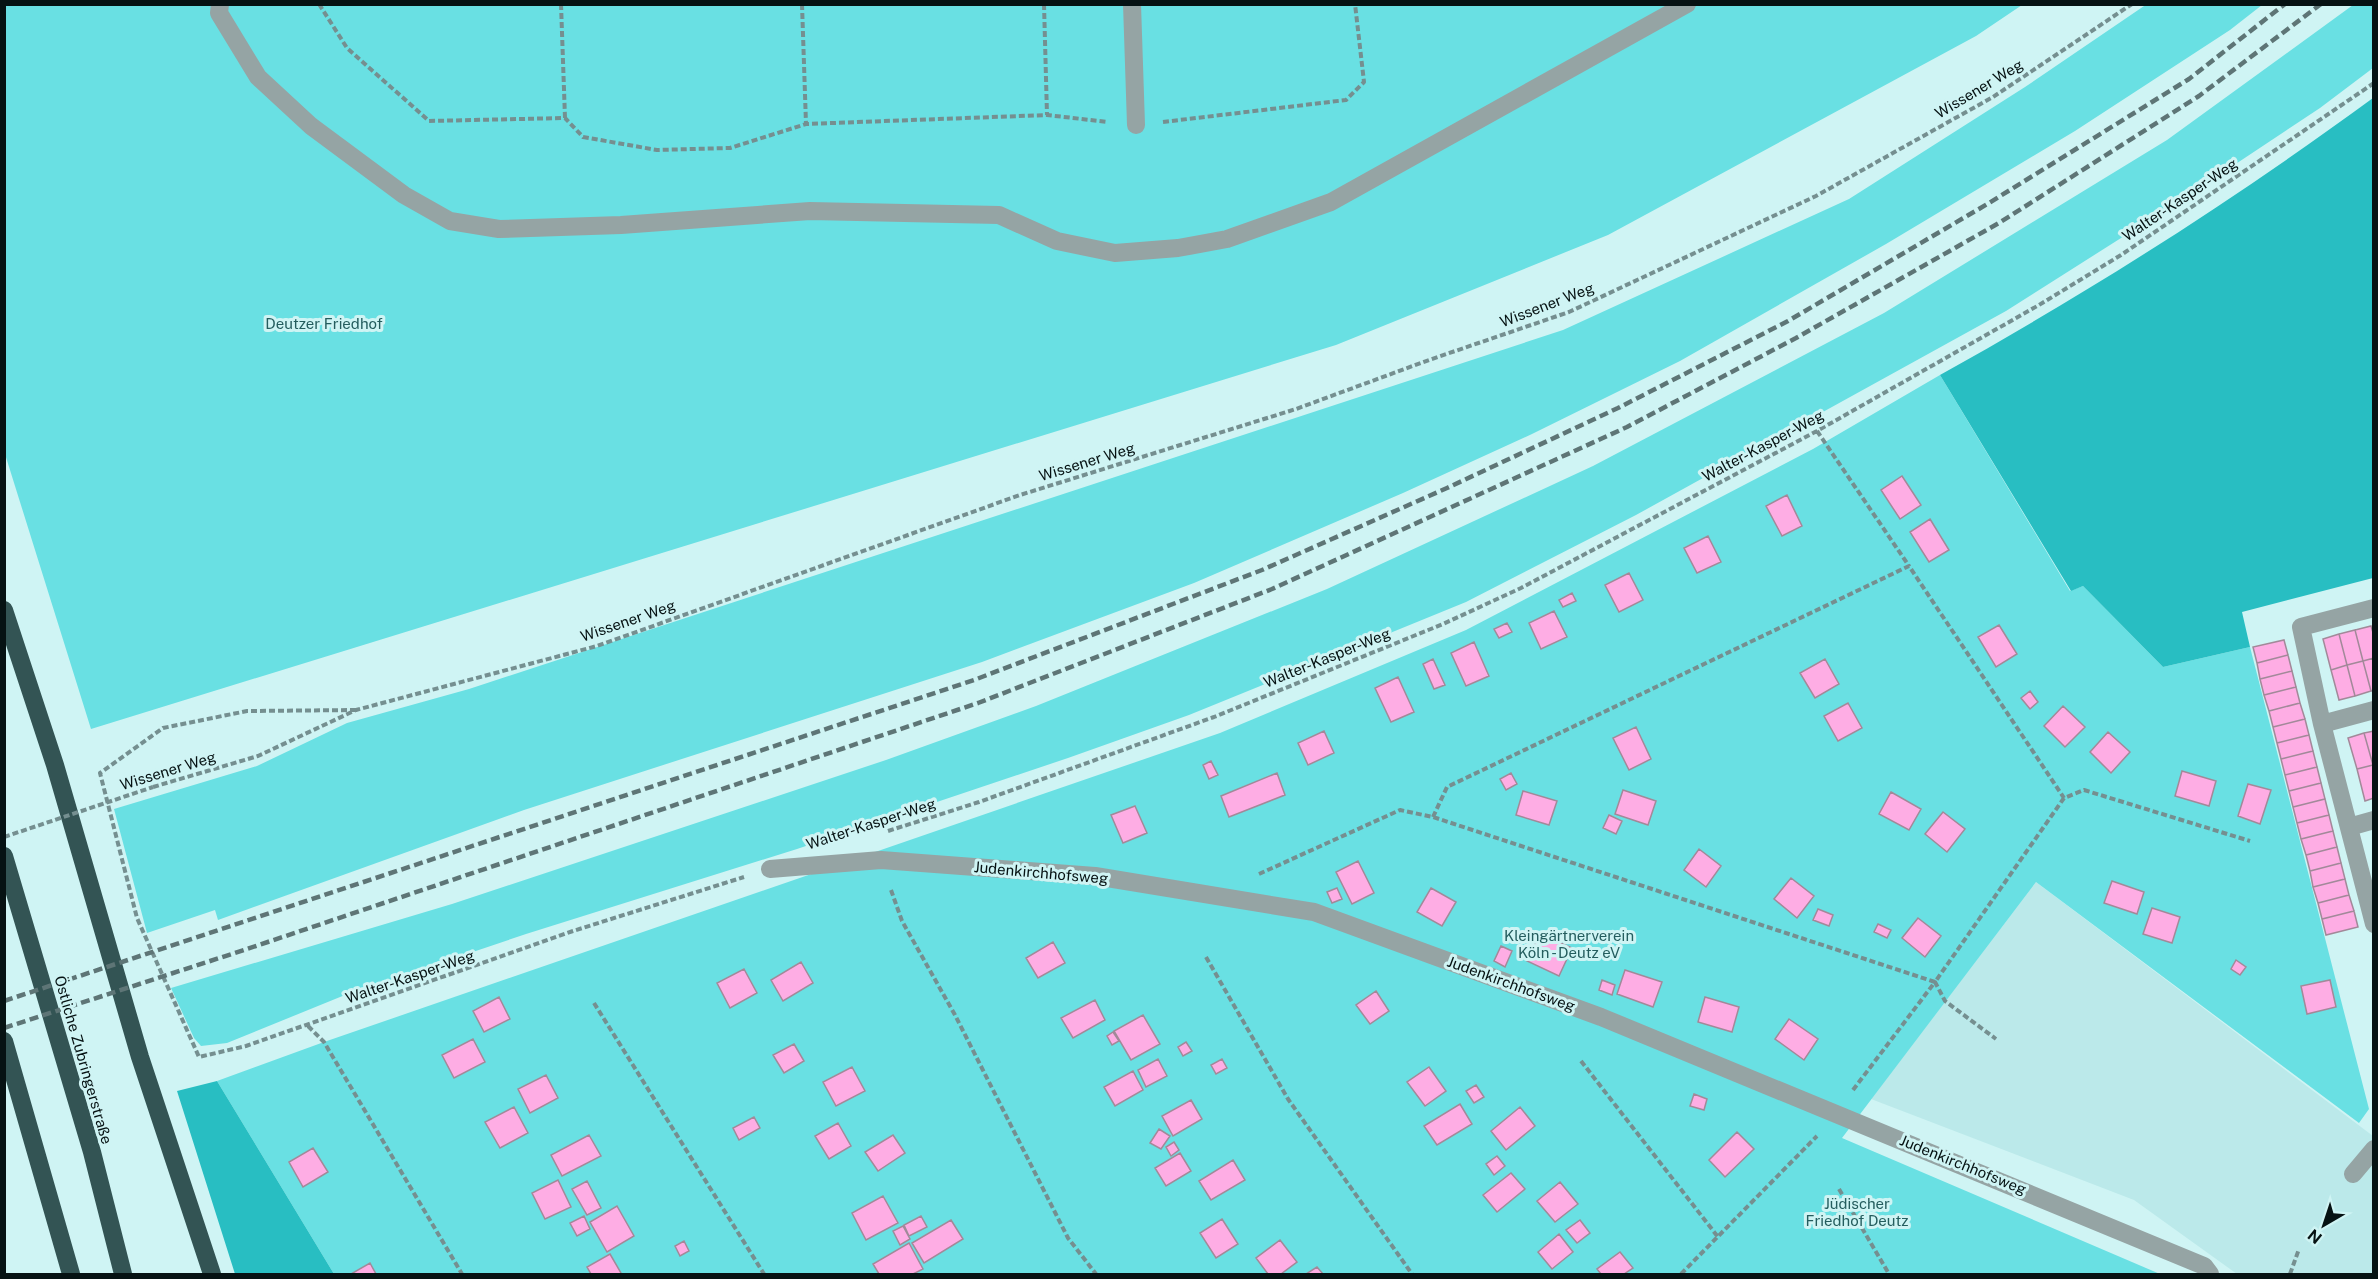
<svg xmlns="http://www.w3.org/2000/svg" width="2378" height="1279" font-family="'Public Sans',sans-serif">
  <style>
    .built { fill: #bbe9ea }
    .green { fill: #69e0e3 }
    .forest { fill: #28bec2 }
    .building { fill: #feade4; stroke: #a28999; stroke-width: 1.5 }
    .lines { fill: none; stroke-linecap: round; stroke-linejoin: round }
    .path { stroke: #758f90; stroke-width: 4; stroke-dasharray: 6 3; stroke-linecap: butt }
    .lane { stroke: #95a4a4; stroke-width: 18 }
    .highway { stroke: #335454; stroke-width: 18 }
    .rail { stroke: #5e7576; stroke-width: 4.5; stroke-dasharray: 9 4.5; stroke-linecap: butt }
    .path-bridge { stroke: #758f90; stroke-width: 4; stroke-dasharray: 6 3; stroke-linecap: butt }
    .labels { text-anchor: middle; stroke-width: 6; stroke-linejoin: round; paint-order: stroke }
    .street-label { font-size: 15px; fill: #061213; stroke: #cff4f4 }
    .park-label { font-size: 15px; fill: #245d5e; stroke: #cff4f4 }
  </style>
  <rect width="100%" height="100%" fill="#cff4f4"/>
  <path class="built" d="M2036,882L2373,1136V1274H2237L2134,1200L1871,1099Z"/>
  <path class="green" d="M2147,4L2262,5L2230,30L2075,131L1886,244L1680,361L1532,434L1403,493L1194,583L982,662L524,810L218,920L215,910L147,933L114,809L257,766L347,723L469,689L1563,330L1849,199L2025,87Z
    M4,5H2022L1976,36L1608,235L1336,345L91,729L5,454Z
    M2353,5H2373V68L2320,108L2192,193L2006,311L1636,515L1466,602L1189,715L1068,758L797,849L526,934L345,995L227,1043L201,1046L194,1038L171,988L452,904L886,760L1036,706L1327,589L1593,466L1884,313L2167,140Z
    M1940,375L2070,591L2083,586L2163,667L2250,647L2369,1109L2359,1123L2036,882L1842,1138L2160,1274H334L217,1081L324,1042L1220,733L1466,630L1813,449Z"/>
  <path class="forest" d="M2373,98V578L2242,612L2250,647L2163,667L2083,586L2071,591L1940,375C2091,291 2234,200 2373,98Z
    M217,1081L334,1274H235L177,1091Z"/>
  <path class="building" d="M1902,476L1921,505L1900,519L1881,490Z
    M1787,495L1802,526L1782,536L1766,506Z
    M1930,519L1949,550L1929,562L1910,532Z
    M1708,536L1721,562L1697,573L1684,548Z
    M1629,573L1643,600L1619,612L1605,585Z
    M1572,593L1576,601L1563,607L1559,600Z
    M1554,611L1567,637L1541,649L1529,623Z
    M1507,623L1512,632L1499,638L1494,629Z
    M1999,625L2017,654L1996,667L1978,637Z
    M2371,626L2374,636V658L2363,661L2355,630Z
    M2355,630L2363,661L2347,665L2339,634Z
    M2339,634L2347,665L2331,670L2323,639Z
    M2284,640L2288,655L2257,663L2253,647Z
    M1474,642L1489,676L1466,686L1451,653Z
    M2288,655L2292,671L2260,679L2257,663Z
    M2374,658V691H2371L2363,661Z
    M1433,659L1445,685L1434,689L1423,664Z
    M1825,659L1839,684L1815,698L1800,673Z
    M2363,661L2371,691L2355,696L2347,665Z
    M2347,665L2355,696L2339,700L2331,670Z
    M2292,671L2296,687L2264,695L2260,679Z
    M1398,677L1414,712L1391,722L1375,688Z
    M2296,687L2300,703L2269,711L2264,695Z
    M2030,691L2038,702L2030,709L2021,698Z
    M1848,703L1862,728L1838,741L1824,716Z
    M2300,703L2305,719L2273,727L2269,711Z
    M2063,706L2085,727L2065,747L2044,726Z
    M2305,719L2309,735L2277,743L2273,727Z
    M1636,727L1651,759L1629,770L1613,738Z
    M1324,731L1334,753L1308,765L1298,743Z
    M2374,731V765H2373L2364,733Z
    M2108,732L2130,752L2111,773L2090,752Z
    M2364,733L2373,765L2357,769L2348,738Z
    M2309,735L2313,751L2281,759L2277,743Z
    M2313,751L2317,767L2285,775L2281,759Z
    M1211,761L1218,775L1209,779L1203,765Z
    M2373,765L2374,798L2365,801L2357,769Z
    M2317,767L2321,783L2289,791L2285,775Z
    M2182,771L2216,781L2209,806L2175,796Z
    M1277,773L1285,795L1229,817L1221,796Z
    M1511,773L1517,784L1506,790L1500,779Z
    M2321,783L2325,799L2293,807L2289,791Z
    M2248,784L2271,790L2260,824L2238,816Z
    M1623,790L1656,801L1648,825L1615,814Z
    M1523,791L1557,801L1549,825L1516,815Z
    M1891,792L1921,809L1909,830L1879,814Z
    M2325,799L2329,815L2297,823L2293,807Z
    M1135,806L1147,833L1123,843L1111,815Z
    M1943,812L1965,829L1947,852L1925,834Z
    M1609,815L1622,821L1616,834L1603,828Z
    M2329,815L2333,831L2301,839L2297,823Z
    M2333,831L2337,847L2306,855L2301,839Z
    M2337,847L2341,863L2310,871L2306,855Z
    M1699,849L1721,866L1706,887L1684,870Z
    M1358,861L1374,893L1352,904L1336,872Z
    M2341,863L2345,879L2313,887L2310,871Z
    M1791,878L1814,896L1797,918L1774,899Z
    M2345,879L2349,895L2318,903L2313,887Z
    M2112,881L2144,892L2137,914L2104,903Z
    M1337,888L1342,899L1332,903L1327,892Z
    M1431,888L1456,902L1442,926L1417,912Z
    M2349,895L2354,911L2322,919L2318,903Z
    M2152,908L2180,917L2172,943L2143,934Z
    M1818,909L1833,915L1829,926L1813,920Z
    M2354,911L2358,927L2326,935L2322,919Z
    M1918,918L1941,936L1925,957L1902,938Z
    M1878,924L1891,930L1887,938L1874,932Z
    M1540,933L1572,948L1559,976L1527,961Z
    M1053,942L1065,963L1038,978L1026,958Z
    M1501,946L1512,951L1505,967L1494,961Z
    M2236,960L2246,967L2240,975L2231,969Z
    M801,962L813,983L783,1001L771,980Z
    M744,969L757,993L730,1008L717,983Z
    M1625,970L1662,982L1653,1007L1617,994Z
    M1602,980L1615,985L1612,995L1599,990Z
    M2330,980L2336,1007L2307,1014L2301,986Z
    M1376,991L1389,1011L1370,1024L1356,1005Z
    M499,997L510,1019L484,1032L473,1011Z
    M1705,997L1739,1007L1732,1032L1698,1022Z
    M1095,1000L1105,1020L1073,1038L1061,1018Z
    M1143,1015L1160,1044L1131,1060L1114,1031Z
    M1789,1019L1818,1039L1804,1060L1775,1039Z
    M1113,1032L1119,1041L1112,1045L1107,1036Z
    M473,1039L485,1062L454,1078L442,1055Z
    M1186,1042L1192,1051L1183,1056L1178,1047Z
    M794,1044L804,1061L784,1073L773,1055Z
    M1158,1059L1167,1076L1146,1087L1138,1070Z
    M1222,1059L1227,1068L1216,1074L1211,1065Z
    M852,1067L865,1091L836,1106L823,1082Z
    M1429,1067L1446,1091L1425,1106L1407,1082Z
    M1133,1071L1143,1090L1115,1106L1104,1087Z
    M546,1075L558,1098L530,1113L518,1089Z
    M1476,1085L1484,1097L1474,1103L1466,1091Z
    M1694,1094L1707,1099L1704,1110L1690,1106Z
    M1191,1100L1202,1119L1173,1136L1162,1116Z
    M1460,1104L1472,1124L1437,1145L1424,1126Z
    M514,1107L528,1133L500,1148L485,1122Z
    M1520,1107L1535,1126L1506,1150L1491,1131Z
    M754,1117L760,1128L739,1140L733,1128Z
    M838,1123L851,1146L829,1159L815,1136Z
    M1159,1129L1170,1136L1161,1149L1150,1143Z
    M1737,1132L1754,1149L1725,1177L1709,1160Z
    M589,1135L601,1156L562,1176L551,1155Z
    M893,1135L905,1153L878,1171L865,1152Z
    M1174,1142L1179,1150L1171,1156L1166,1147Z
    M313,1148L328,1172L303,1187L289,1162Z
    M1180,1153L1191,1171L1166,1186L1155,1168Z
    M1497,1156L1505,1166L1494,1175L1486,1164Z
    M1233,1160L1245,1180L1211,1200L1199,1181Z
    M1511,1173L1525,1189L1497,1212L1483,1195Z
    M558,1180L571,1207L545,1219L532,1193Z
    M587,1181L601,1208L587,1215L572,1189Z
    M1560,1182L1578,1204L1555,1222L1537,1201Z
    M883,1196L898,1223L866,1240L852,1213Z
    M617,1206L634,1236L607,1252L590,1222Z
    M584,1216L590,1229L577,1236L570,1223Z
    M921,1216L927,1227L909,1236L904,1225Z
    M1222,1219L1238,1244L1216,1258L1200,1233Z
    M951,1220L963,1239L924,1263L912,1243Z
    M1580,1220L1590,1233L1577,1243L1566,1230Z
    M903,1226L910,1239L900,1245L893,1231Z
    M1559,1234L1573,1252L1552,1269L1538,1252Z
    M1280,1240L1297,1262L1281,1274H1268L1256,1258Z
    M684,1241L689,1251L680,1256L675,1246Z
    M909,1243L923,1269L913,1274H879L873,1264Z
    M1620,1252L1633,1268L1624,1274H1601L1597,1269Z
    M610,1254L621,1273L618,1274H591L587,1267Z
    M370,1263L376,1274H351Z
    M1317,1267L1323,1274H1306Z"/>
  <g class="lines">
    <path class="path" d="M319,4L347,48L429,121L565,118L583,137L657,150L730,148L806,124L1047,115L1108,122
      M561,4L565,118
      M802,4L806,124
      M1044,4L1047,115
      M1163,122L1346,100L1364,82L1355,4
      M1817,431L1909,566
      M356,710L247,711L163,728L100,773L137,918L199,1057L246,1046L573,931L744,877
      M153,787L258,756L356,710L597,646L1020,495L1296,409L1429,360L1569,312L1816,196L1993,97L2132,4
      M1433,817L1447,787L1909,566L2064,798
      M888,831L979,802L1214,717L1443,624L1521,588L1817,431L2039,305L2121,255L2374,83
      M1259,874L1400,810L1433,817L1935,982L2064,798L2084,790L2250,841
      M891,890L902,921L955,1015L1068,1238L1096,1274
      M1206,957L1288,1099L1412,1274
      M594,1003L764,1274
      M308,1026L324,1042L462,1274
      M1581,1061L1718,1237
      M1853,1090L1935,982L1945,1001L1996,1039
      M1839,1189L1889,1274
      M1681,1274L1817,1136
      M2290,1274L2299,1249"/>
    <path class="lane" d="M220,4L219,13L258,77L311,126L404,195L450,221L499,229L621,225L810,211L999,215L1057,241L1115,253L1178,248L1227,239L1331,202L1687,4
      M1132,4L1136,125
      M2374,608L2301,627L2322,724L2374,924
      M2322,724L2374,710
      M2349,827L2374,820
      M770,869L881,860L1095,876L1314,912L1601,1017L2204,1266L2210,1274
      M2353,1174L2374,1149"/>
    <path class="highway" d="M4,610L55,765L140,1057L212,1274
      M4,856L92,1152L123,1274
      M4,1041L71,1274"/>
    <path class="rail" d="M4,1001L974,680L1262,570L1447,488L1618,408L1788,321L1989,203L2189,79L2285,4
      M4,1028L244,950L978,703L1272,589L1627,427L1796,338L1999,223L2199,96L2321,4"/>
    <path class="path-bridge" d="M4,837L153,787"/>
  </g>
  <g class="labels">
    <g class="street-label">
      <text transform="translate(1979 89) rotate(-31)" y="5">Wissener Weg</text>
      <text transform="translate(2180 200) rotate(-34)" y="5">Walter-Kasper-Weg</text>
      <text transform="translate(1547 305) rotate(-21)" y="5">Wissener Weg</text>
      <text transform="translate(1763 446) rotate(-28)" y="5">Walter-Kasper-Weg</text>
      <text transform="translate(1087 462) rotate(-17)" y="5">Wissener Weg</text>
      <text transform="translate(628 621) rotate(-19)" y="5">Wissener Weg</text>
      <text transform="translate(1327 658) rotate(-22)" y="5">Walter-Kasper-Weg</text>
      <text transform="translate(168 771) rotate(-17)" y="5">Wissener Weg</text>
      <text transform="translate(871 824) rotate(-18)" y="5">Walter-Kasper-Weg</text>
      <text transform="translate(1041 873) rotate(5)" y="5">Judenkirchhofsweg</text>
      <text transform="translate(410 977) rotate(-19)" y="5">Walter-Kasper-Weg</text>
      <text transform="translate(1511 984) rotate(20)" y="5">Judenkirchhofsweg</text>
      <text transform="translate(83 1060) rotate(74)" y="5">Östliche Zubringerstraße</text>
      <text transform="translate(1963 1165) rotate(22)" y="5">Judenkirchhofsweg</text>
    </g>
    <g class="park-label">
      <text x="324" y="329">Deutzer Friedhof</text>
      <text x="1569" y="941">Kleingärtnerverein<tspan x="1569" dy="17">Köln - Deutz eV</tspan></text>
      <text x="1857" y="1209">Jüdischer<tspan x="1857" dy="17">Friedhof Deutz</tspan></text>
    </g>
  </g>
  <rect width="2378" height="1279" fill="none" stroke="#061213" stroke-width="12"/>
  <g transform="translate(2324 1225) rotate(219)" stroke="#cff4f4" stroke-width="4.5" paint-order="stroke">
  <path d="M0-4.5L10 22L0 15L-10 22Z" fill="#061213"/>
  <text y="-9" font-size="16" font-weight="bold" text-anchor="middle" fill="#061213">N</text>
  </g>
</svg>
